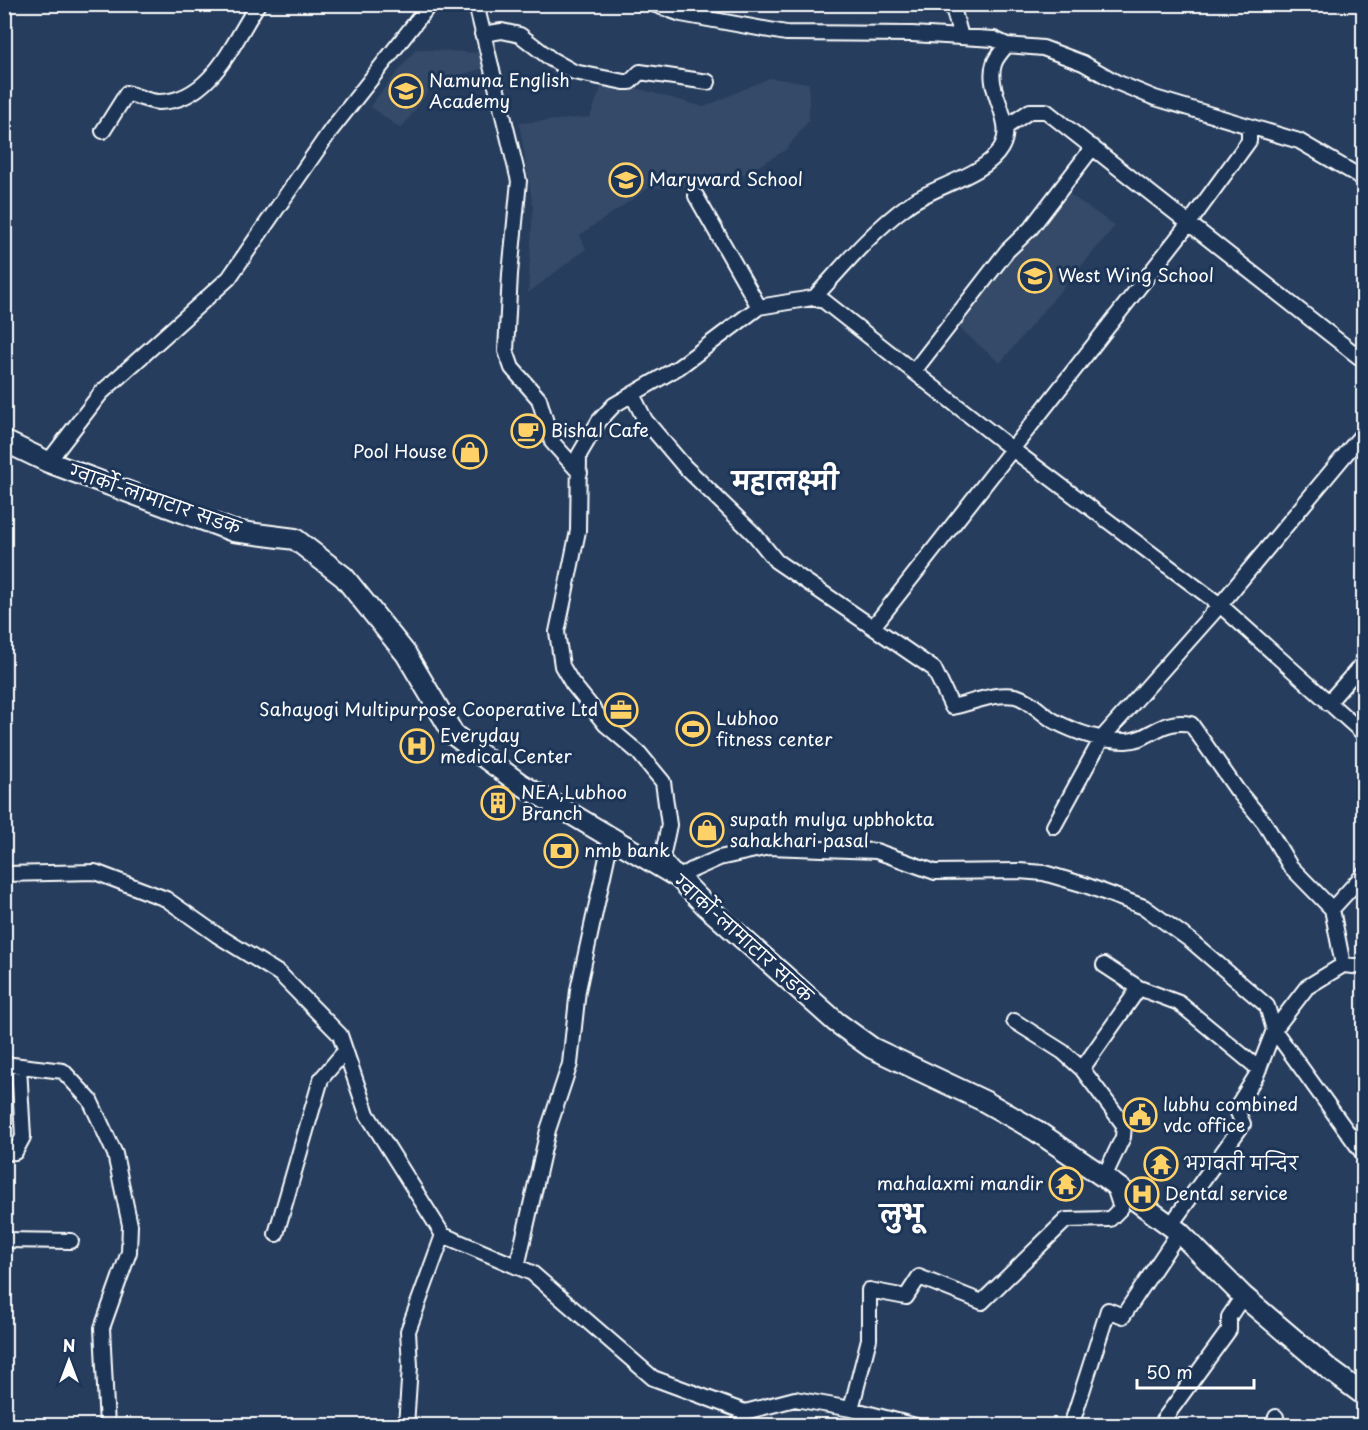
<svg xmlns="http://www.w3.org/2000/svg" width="1368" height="1430" font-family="'Playpen Sans','Playpen Sans Deva',sans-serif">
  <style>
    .built { fill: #344a68 }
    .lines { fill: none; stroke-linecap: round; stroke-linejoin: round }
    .minor-casing { stroke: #fff; stroke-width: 18 }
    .secondary-casing { stroke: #fff; stroke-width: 24 }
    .minor { stroke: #1d3557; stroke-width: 14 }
    .secondary { stroke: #1d3557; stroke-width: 20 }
    .labels { text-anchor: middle; stroke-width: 6; stroke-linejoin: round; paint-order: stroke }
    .poi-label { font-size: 18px; fill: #fff; stroke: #1d3557; text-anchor: start }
    .street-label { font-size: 18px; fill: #fff; stroke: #1d3557 }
    .district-label { font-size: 24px; font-weight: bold; fill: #fff; stroke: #1d3557 }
  </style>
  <rect width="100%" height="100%" fill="#263d5e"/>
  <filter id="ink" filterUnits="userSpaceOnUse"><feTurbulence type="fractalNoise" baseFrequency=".0167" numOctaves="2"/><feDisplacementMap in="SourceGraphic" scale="12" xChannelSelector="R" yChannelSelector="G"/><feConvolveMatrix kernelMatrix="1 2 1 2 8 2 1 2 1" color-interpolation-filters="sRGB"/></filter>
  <g filter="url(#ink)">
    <path class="built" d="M416,49L481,53L483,68L440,82L430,89L401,129L370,106Z
      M769,78L809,83V120L786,150L743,175L703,186L649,188L580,235L586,249L528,293L533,207L519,123L590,117L604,79L704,107Z
      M1064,190L1115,226L1000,363L958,327Z"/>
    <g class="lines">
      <g class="minor-casing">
        <path id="minor" d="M476,4L519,181L510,274L506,351L512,368L539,399L552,442L580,473
          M653,4L681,14L786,33L912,34L994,39L1007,45
          M952,4L961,37
          M482,34L502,31L520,35L551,59L574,72L624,82H630L640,72L708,82
          M1006,127L1030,111H1046L1364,361
          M103,131L127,93C137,96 149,102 159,102C212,101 233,42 258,4
          M696,196L759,307
          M814,298C843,266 872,231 908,205C933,186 985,176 1001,148C1017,121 985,92 994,64C996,57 1003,50 1007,45L1043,48L1083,63L1116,82L1155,98L1299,141L1364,179
          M914,371L1007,251L1031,228L1093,147
          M633,396L645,420L684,466L755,535L776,561L934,669L952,707C972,703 995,692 1015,696C1029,699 1042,714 1054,721C1075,732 1102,741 1126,741C1149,741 1160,718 1191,724L1237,790L1264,822L1290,866L1332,909
          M48,462L101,393L229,278L331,130L430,4
          M873,627L1190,222L1249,141V127
          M1328,703L1364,662
          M1364,734L1220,605L1012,449L824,301L812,298L759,307L679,367L614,405L599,421L579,455L578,531L557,632L562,666L572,683L606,725L639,753L663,782L669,825L662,858L679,878L692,870L719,858L769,847L876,851L935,872L1019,871L1044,873L1085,885L1144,907L1190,940L1267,1006L1274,1030L1364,1155
          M1054,826L1102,738L1220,605L1364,432
          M4,874L95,872L166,899L217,935L280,974L340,1035L367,1114L443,1235L532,1273L653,1378L745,1412L737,1426
          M1104,965L1139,988L1179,1003L1259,1069
          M1343,965L1332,909L1364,874
          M4,1064L63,1071L90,1100L115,1154L130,1225L129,1252L102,1328L107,1426
          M1082,1069L1139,988
          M4,1153L15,1152L23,1137L19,1066
          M1170,1226L1243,1124L1236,1108L1256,1076L1274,1030L1307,987L1343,965L1364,967
          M276,1234L321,1079L345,1051
          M4,1240L71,1241
          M517,1267L548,1130L570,1064L578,990L611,839
          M851,1409L869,1339V1290L906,1297L919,1277L982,1302L1066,1220L1110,1219L1121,1208L1115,1190L1104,1177L1123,1137L1124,1125L1082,1069L1063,1052L1014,1021
          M745,1412L795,1399L851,1409L916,1426
          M406,1426L410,1366L408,1331L443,1235
          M1071,1426L1108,1310L1123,1316L1179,1232
          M1159,1426L1229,1330V1317L1243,1296
          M1273,1426L1276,1417"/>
      </g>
      <g class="secondary-casing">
        <path id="secondary" d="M4,441L48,462L233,531L295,539L344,577L406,654L454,735L519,783L679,878L705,905L836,1022L872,1048L984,1101L1035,1130L1104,1177L1179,1232L1243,1296L1330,1370L1364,1395"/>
      </g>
      <use href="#minor" class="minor"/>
      <use href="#secondary" class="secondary"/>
    </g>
  </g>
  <defs>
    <g id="school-ring" transform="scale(1.725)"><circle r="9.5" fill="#1d3557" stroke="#ffd166" stroke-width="1.5"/><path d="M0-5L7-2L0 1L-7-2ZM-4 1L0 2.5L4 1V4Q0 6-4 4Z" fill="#ffd166"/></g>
    <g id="cafe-ring" transform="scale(1.725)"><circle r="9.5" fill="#1d3557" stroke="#ffd166" stroke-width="1.5"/><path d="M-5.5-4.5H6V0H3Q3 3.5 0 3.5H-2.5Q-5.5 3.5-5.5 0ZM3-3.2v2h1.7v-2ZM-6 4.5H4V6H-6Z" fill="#ffd166"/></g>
    <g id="shop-ring" transform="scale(1.725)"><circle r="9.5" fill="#1d3557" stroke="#ffd166" stroke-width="1.5"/><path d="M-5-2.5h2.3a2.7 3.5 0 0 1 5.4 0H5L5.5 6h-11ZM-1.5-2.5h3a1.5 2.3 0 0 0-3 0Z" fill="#ffd166"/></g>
    <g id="office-ring" transform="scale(1.725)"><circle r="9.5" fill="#1d3557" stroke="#ffd166" stroke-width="1.5"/><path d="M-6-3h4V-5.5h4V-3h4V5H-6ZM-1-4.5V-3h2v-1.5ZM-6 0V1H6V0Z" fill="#ffd166"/></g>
    <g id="stadium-ring" transform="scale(1.725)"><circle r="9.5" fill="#1d3557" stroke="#ffd166" stroke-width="1.5"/><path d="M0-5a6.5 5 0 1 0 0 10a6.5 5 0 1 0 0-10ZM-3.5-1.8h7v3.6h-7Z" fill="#ffd166"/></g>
    <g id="hospital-ring" transform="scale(1.725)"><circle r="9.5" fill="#1d3557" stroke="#ffd166" stroke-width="1.5"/><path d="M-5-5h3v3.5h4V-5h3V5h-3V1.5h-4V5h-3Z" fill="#ffd166"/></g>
    <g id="building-ring" transform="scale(1.725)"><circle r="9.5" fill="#1d3557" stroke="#ffd166" stroke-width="1.5"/><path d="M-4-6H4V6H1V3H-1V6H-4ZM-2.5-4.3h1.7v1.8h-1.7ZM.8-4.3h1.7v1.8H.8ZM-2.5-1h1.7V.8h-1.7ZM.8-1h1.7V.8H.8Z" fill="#ffd166"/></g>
    <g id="bank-ring" transform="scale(1.725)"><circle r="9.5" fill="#1d3557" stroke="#ffd166" stroke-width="1.5"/><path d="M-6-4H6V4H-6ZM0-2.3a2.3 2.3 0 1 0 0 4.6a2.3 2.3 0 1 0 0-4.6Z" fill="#ffd166"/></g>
    <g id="civic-ring" transform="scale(1.725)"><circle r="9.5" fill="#1d3557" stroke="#ffd166" stroke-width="1.5"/><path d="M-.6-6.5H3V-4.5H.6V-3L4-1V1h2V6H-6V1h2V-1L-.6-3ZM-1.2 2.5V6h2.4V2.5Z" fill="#ffd166"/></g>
    <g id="temple-ring" transform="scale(1.725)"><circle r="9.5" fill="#1d3557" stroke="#ffd166" stroke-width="1.5"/><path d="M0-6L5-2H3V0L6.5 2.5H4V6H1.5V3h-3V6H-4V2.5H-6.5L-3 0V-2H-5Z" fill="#ffd166"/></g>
  </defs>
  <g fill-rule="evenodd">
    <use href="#school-ring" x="406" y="91"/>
    <use href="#school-ring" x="626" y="180"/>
    <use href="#school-ring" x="1035" y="276"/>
    <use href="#cafe-ring" x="528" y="431"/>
    <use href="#shop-ring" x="470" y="452"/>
    <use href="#office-ring" x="621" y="710"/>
    <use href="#stadium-ring" x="693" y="729"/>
    <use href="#hospital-ring" x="417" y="746"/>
    <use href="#building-ring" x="498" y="803"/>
    <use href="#shop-ring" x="707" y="830"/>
    <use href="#bank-ring" x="561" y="851"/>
    <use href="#civic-ring" x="1140" y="1115"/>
    <use href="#temple-ring" x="1161" y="1164"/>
    <use href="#temple-ring" x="1066" y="1184"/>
    <use href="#hospital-ring" x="1142" y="1194"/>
  </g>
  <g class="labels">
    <g class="poi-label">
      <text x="429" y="87">Namuna English<tspan x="429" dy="21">Academy</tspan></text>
      <text x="649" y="186">Maryward School</text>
      <text x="1058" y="282">West Wing School</text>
      <text x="551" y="437">Bishal Cafe</text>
      <text x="447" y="458" text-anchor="end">Pool House</text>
      <text x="598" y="716" text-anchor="end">Sahayogi Multipurpose Cooperative Ltd</text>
      <text x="716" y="725">Lubhoo<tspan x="716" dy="21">fitness center</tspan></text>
      <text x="440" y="742">Everyday<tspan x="440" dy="21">medical Center</tspan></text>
      <text x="521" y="799">NEA,Lubhoo<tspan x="521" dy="21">Branch</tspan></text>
      <text x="730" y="826">supath mulya upbhokta<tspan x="730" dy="21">sahakhari pasal</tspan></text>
      <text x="584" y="857">nmb bank</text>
      <text x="1163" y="1111">lubhu combined<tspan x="1163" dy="21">vdc office</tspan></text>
      <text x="1184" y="1170">भगवती मन्दिर</text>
      <text x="1043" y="1190" text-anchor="end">mahalaxmi mandir</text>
      <text x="1165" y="1200">Dental service</text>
    </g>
    <g class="street-label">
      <text transform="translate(155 500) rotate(19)" y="6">ग्वार्को-लामाटार सडक</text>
      <text transform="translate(743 939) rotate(42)" y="6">ग्वार्को-लामाटार सडक</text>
    </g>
    <g class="district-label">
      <text x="785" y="490">महालक्ष्मी</text>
      <text x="901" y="1223">लुभू</text>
    </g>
  </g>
  <rect width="1368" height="1430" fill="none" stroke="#1d3557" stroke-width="24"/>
  <rect x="12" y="12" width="1344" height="1406" fill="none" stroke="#fff" stroke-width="2" filter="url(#ink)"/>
  <g transform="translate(69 1361)" stroke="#1d3557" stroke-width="4.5" paint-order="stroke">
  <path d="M0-4.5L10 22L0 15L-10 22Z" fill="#ffffff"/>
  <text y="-9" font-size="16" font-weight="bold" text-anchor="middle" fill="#ffffff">N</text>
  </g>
  <path d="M1137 1379v9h117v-9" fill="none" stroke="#ffffff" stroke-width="3"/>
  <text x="1146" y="1379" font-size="18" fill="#ffffff" stroke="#1d3557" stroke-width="4.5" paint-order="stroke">50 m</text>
</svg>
